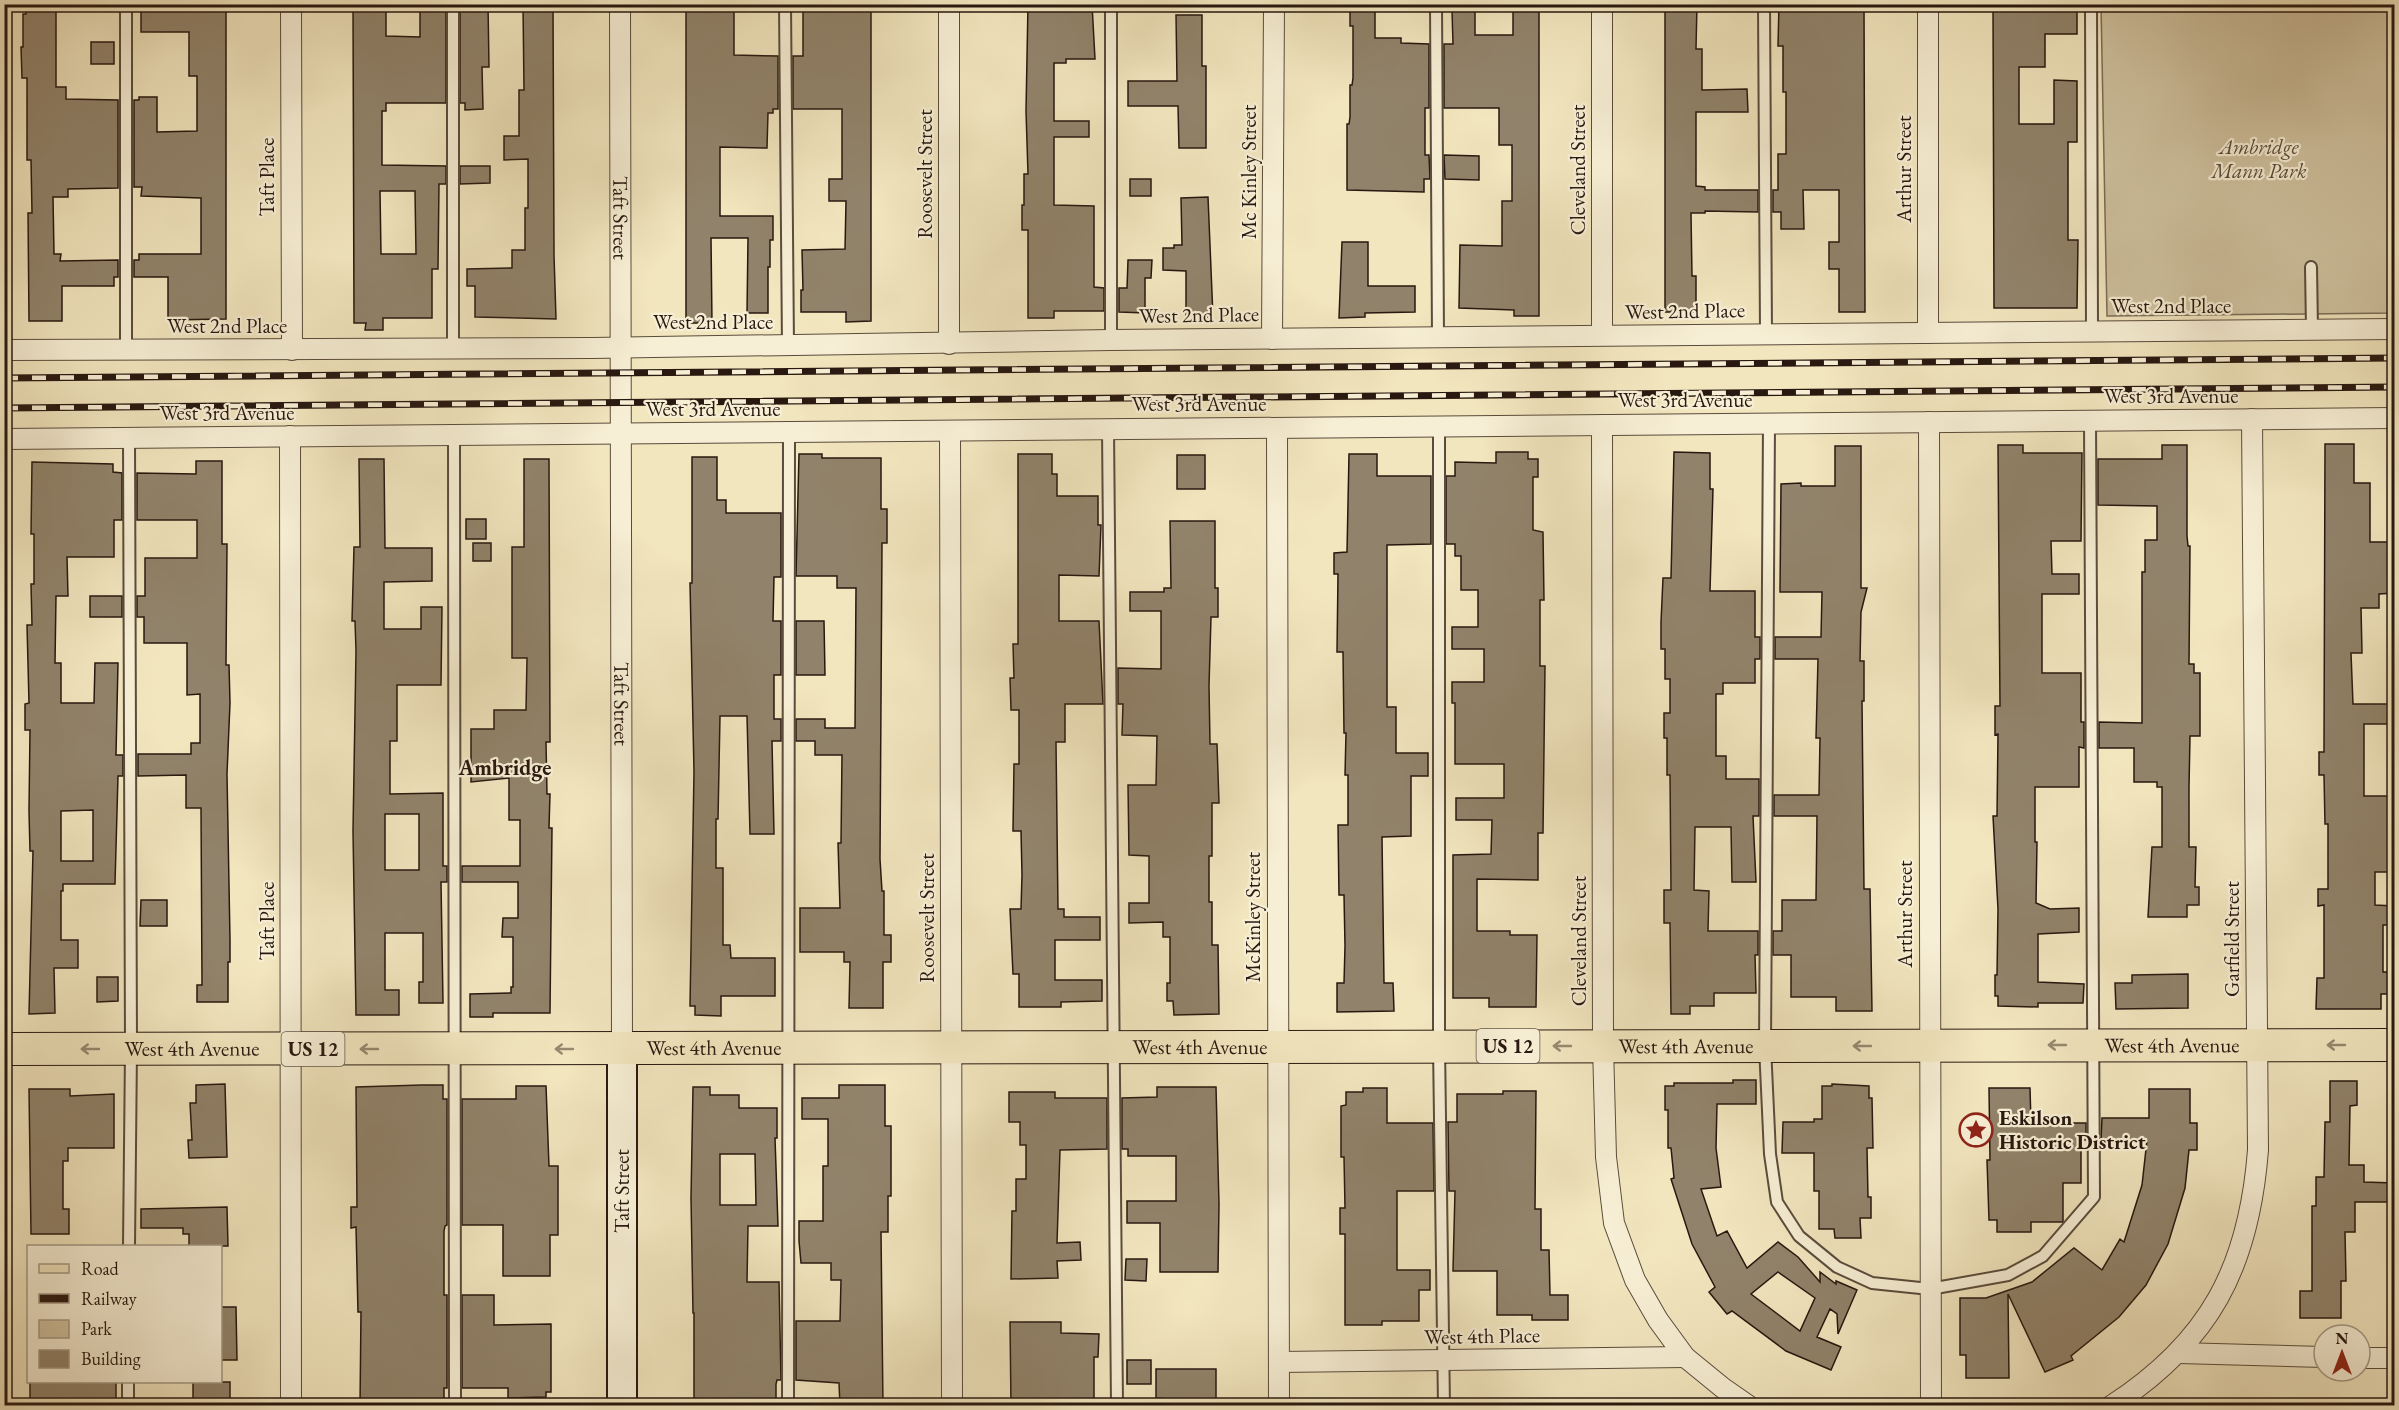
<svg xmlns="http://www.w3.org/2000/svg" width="2399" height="1410" font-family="'EB Garamond',serif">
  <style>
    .green { fill: #d0c3a1; stroke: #7c6e58; stroke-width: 1.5 }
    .building { fill: #91836b; stroke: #281810; stroke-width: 1.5; fill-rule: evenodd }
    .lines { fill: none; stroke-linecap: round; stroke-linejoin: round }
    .lane-casing { stroke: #5a4c3c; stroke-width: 14 }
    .street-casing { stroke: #5a4c3c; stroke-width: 22 }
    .secondary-casing { stroke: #281810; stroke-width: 32 }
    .primary-casing { stroke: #281810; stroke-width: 34 }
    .lane { stroke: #f7efd5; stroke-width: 10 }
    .street { stroke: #f7efd5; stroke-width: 20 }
    .secondary { stroke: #f7efd5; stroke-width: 28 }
    .primary { stroke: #f2e6bf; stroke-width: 32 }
    .rail-casing { stroke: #281810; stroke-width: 7 }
    .rail { stroke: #f7efd5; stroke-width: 4.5; stroke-dasharray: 14; stroke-linecap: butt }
    .oneway { stroke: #978970 }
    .labels { text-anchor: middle; stroke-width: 4.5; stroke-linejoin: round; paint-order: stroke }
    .shield { fill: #f7efd5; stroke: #66584b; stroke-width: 1.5 }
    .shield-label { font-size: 20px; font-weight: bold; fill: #281810 }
    .park-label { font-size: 21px; font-style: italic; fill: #5a4b3c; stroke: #f7efd5 }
    .street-label { font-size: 21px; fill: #281810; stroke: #f7efd5 }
    .poi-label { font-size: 21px; font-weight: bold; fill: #281810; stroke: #f7efd5; text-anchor: start }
    .neighbourhood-label { font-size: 22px; font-weight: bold; fill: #281810; stroke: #f7efd5 }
  </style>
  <rect width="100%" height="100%" fill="#f2e6bf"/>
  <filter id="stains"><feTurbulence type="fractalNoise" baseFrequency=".00333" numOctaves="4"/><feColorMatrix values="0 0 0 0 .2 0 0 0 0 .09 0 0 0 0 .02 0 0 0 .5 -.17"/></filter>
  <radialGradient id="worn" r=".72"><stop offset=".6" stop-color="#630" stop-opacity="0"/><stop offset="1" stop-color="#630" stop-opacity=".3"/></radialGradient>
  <path class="green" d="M2101,5H2394V313L2107,316Z"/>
  <path class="building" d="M26,4H56V87H66V99L118,100V188L68,189V197H53L54,254H61L60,261L118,260V277H114V286H62V321H29L28,213H32L31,160H27V78H22L21,47H23V14H26Z
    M181,4H226V319L168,320V277H134V260H139V254H201V198L141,196L142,187H134V100H139V97H157V132L197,131V76H189V32H141V7H181Z
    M353,4H386V36L420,37V4H446V103H386V111H382V165L446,166V184H439L438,269H432V318H383V330H365L366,323H354ZM380,191H415L416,254H381Z
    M460,4H488L489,67H482L483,109L465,110V103H460Z
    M523,4H553L554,255L556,319L475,317V286H467V269L512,268V250H525V208H528V159L504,160V136H519V90H524Z
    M686,4H719V10H734V55L778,56V109H773V113H768L767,148L720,147V216H773V240H770V267H768V313H747L748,238H711L712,323H686Z
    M803,4H871V321L846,322V312H801V290H803L802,250L845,249L846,201H829V179H842V109H793V56H803Z
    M1028,4H1092L1095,59H1066V63H1054V121H1089V137H1054V205L1094,206V287L1104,288V311H1054V318H1028V230H1022V205H1024V174H1028L1026,111Z
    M1350,4H1375V38H1401V43L1429,44V108H1425V155H1429L1430,179H1424V192L1347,190V124H1349L1350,117V85H1352L1353,78V26H1350Z
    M1513,4H1539V316H1514V310L1459,308L1460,245L1502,246V201H1512V145H1499V108H1444V44H1453L1452,10H1475V35H1513Z
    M1665,4H1697L1696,49H1702V90L1747,89L1748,112H1696V186L1705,187V190H1758V212L1705,211V213H1691L1692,276H1696V312H1665Z
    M1779,4H1864L1865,312H1839V269H1829V242H1839V190H1803L1804,229H1781V212H1773V190H1778V154H1786V92H1783V46H1778Z
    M1993,4H2038V8H2077V34H2045V67H2019V124H2054V80L2077,81V142H2068V240H2078L2077,308H1994Z
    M1176,15H1202V66H1206V148H1179L1178,106H1128V81H1177Z
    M91,42H114V64H91Z
    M1444,155L1479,156V180L1445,179Z
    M460,166H490V183L460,184Z
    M1130,179H1151V196H1130Z
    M1208,197L1213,317L1186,318V271L1163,270V248H1174V245H1182L1181,198Z
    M1342,242H1368V286H1415V312L1365,313V317L1339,318Z
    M1128,260H1152L1151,278H1145V313L1119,312V288H1127Z
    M2325,444H2354V483H2370V542H2394V593L2379,594V608H2361L2362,653H2351L2353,704H2394V724H2364V796H2394V818H2390V872H2375V905L2394,906V925H2383V972H2394V994H2381V1009H2316L2317,978H2324V905L2318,906V889H2328V824H2325L2324,775H2319V752H2324Z
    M1998,445H2023V453H2082L2081,541H2051L2052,574H2079V594H2042V673H2081V722H2084V748L2079,747V787H2035V842H2037L2036,903L2050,909L2079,908V932L2038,934V982L2084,984L2083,1003H2038V1007L1998,1006V996H1995V975H1997L1998,909L1993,816H1997L1998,734L1995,735V706H2000Z
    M2162,445H2187V536L2188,546H2190L2189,664H2194V673H2200V736H2190L2189,787V847H2196L2195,887H2199V905H2187V917H2148L2152,847H2162V787H2157V782H2134V748H2099V722L2142,723V572H2145V540H2157V506L2098,505V459H2162Z
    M1835,446H1861V588H1867L1861,612L1860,661H1864V701H1862L1864,889H1870L1872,1011H1836V997H1791V955H1773V931H1782V900H1816L1817,816H1774V795H1819L1820,738H1816L1818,659H1775V637H1821L1822,592H1780L1781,484L1801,483V486H1835Z
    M1496,452H1528V459H1538V477H1533V530L1543,532L1544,600H1540V666H1545L1543,833H1538V880L1477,879V931H1510V935H1537L1536,1007H1489V998H1453V855L1491,854L1492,820H1456V798H1504V764H1455V703H1452V682H1484V649H1452V627H1478V590H1461V556H1455V544H1446V476H1455V462L1496,463Z
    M1674,452L1710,453V489H1713L1710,591H1755V637H1760V659H1755V683H1723V694H1716V756H1726V779H1759V816H1753L1756,882H1732L1731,827H1695L1694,890L1709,891L1708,931H1758V955H1755L1756,993H1714V1006H1690V1014H1671L1670,923H1664V890H1671L1670,775H1667V738H1664V713H1670V679H1665V649H1661V622L1663,578H1671Z
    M799,454H822V458H881V509H887V543H882L880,859L882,891H884V935H891V962H883V1008H849L850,962H844V952H800V908H840L838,843H841L842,755H815V741H796V719H825V728H855L856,588H837V576H796Z
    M1018,454H1052V474H1057V496H1098V525H1101L1099,576L1059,575V621H1099L1103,704H1065V742H1056L1058,909H1064V917H1100V940H1055V980H1102V1001L1061,1002V1007H1019V974H1013L1010,909H1021L1022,875L1021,831H1013L1014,764H1019V710H1011L1010,678H1014L1013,644H1018Z
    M1349,454H1377V476H1431V544L1387,545V707H1396V753H1428V776H1411V836L1382,837L1384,983H1393L1394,1011L1337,1012V983H1344L1345,946L1344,895H1339L1338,825H1348V775H1345L1346,733H1344L1343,652H1337L1338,574H1334V553L1347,552Z
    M1177,455H1205V489H1177Z
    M692,457H717V500H726V513H781V577H774L773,621H781V675H774V719H781V741H772L774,834H750L747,716H720L718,819H716V868H723V945H730L731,958H775V996H721V1016L695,1015V1006H690L694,772L690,583H692Z
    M359,459H384L385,548H432V581L384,582V629H421V607H442L441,685H397V741H390V794L443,793V866H447V882H441L443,1003H419V982H423V933H385V990H399V1015H356L353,831L356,651L355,621H352L354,547H360ZM385,814H419V870H385Z
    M524,459H549L550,742H546L547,794H550L549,828H552L550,1013H493V1017H470V994L511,993V987H513V937H502L503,918H518V882H462V866H520V820H509V778L471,782V729H494V710H526L527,658H512V547H524Z
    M196,461H222V544H227L226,665H229L230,703L227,774L230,940V962H228V1002H197V985H202L201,808H186V775L138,776V754H191V743H200V694L187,695V643H144V617H137V596H145V558H197V520H137V473L196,474Z
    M32,462L113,464V472L122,473V520H114V557H67L68,596H56L55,663H61V703H94L95,663H118L116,755H123V776H118L115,884H63V891H61V940H78V968H54L55,1013L29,1014L33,851H30L29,811L30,730H25V704L29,703L27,625H32L31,584H34V534H31ZM93,810V861H61V811Z
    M466,519H486V539H466Z
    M1170,521H1215V588H1218V617H1211L1209,686L1210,744H1217L1219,803H1212V856H1209V902H1212V945H1218L1219,1014L1174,1015L1173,1001H1167V983H1170V937H1163V922L1129,923V903H1149V856L1129,855L1128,785H1156L1157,736L1122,735L1123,704H1118V668L1161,669V611H1130V592H1164V588H1171Z
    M473,543H491V561H473Z
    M90,596H122V617H90Z
    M796,621H824L825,675H796Z
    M141,900H167V926H140Z
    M2188,974V1008L2116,1009L2115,983H2132V975Z
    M97,977H118V1001L97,1002Z
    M1733,1080H1756V1104H1717L1716,1148L1721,1187L1701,1189L1717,1236L1727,1231L1747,1268L1778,1242L1798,1257L1820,1282V1272L1836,1284V1281L1857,1290L1838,1334L1837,1314L1830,1309L1817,1337L1841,1347L1831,1370L1786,1351L1732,1311L1727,1314L1709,1292L1715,1287L1692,1244L1671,1179L1674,1178L1671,1148H1668V1110H1665V1086H1674V1083H1733ZM1778,1272L1815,1298L1800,1331L1751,1294Z
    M2330,1081H2357V1105L2350,1106L2349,1165H2364V1182L2394,1183V1202H2355V1232H2345L2346,1281H2341V1318H2300V1291H2312V1206H2316V1177H2324L2325,1122H2330Z
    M225,1084L227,1157L189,1158L188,1140H192L190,1103H196V1085Z
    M1832,1084L1869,1086V1098H1872L1873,1148H1867L1868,1197H1871V1218H1860L1861,1238H1835L1834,1229H1819V1191H1814V1153H1782L1783,1122H1814V1119H1822V1086H1832Z
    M422,1085H443V1099H447V1225L445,1226L444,1231V1295H447V1388H444V1406H360L361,1312H358L356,1227L351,1228V1207H357L356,1087Z
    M839,1085H885V1126H891V1196H888V1232H881L883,1406H840L839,1383L796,1380V1321H840L841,1280H831V1263H801L799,1241V1221H823V1166H828V1119H802V1098H839Z
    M516,1086H546L549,1166H558V1235H550V1276H503V1225H462V1099H516Z
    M693,1087H710V1095H739V1108H777V1138H775L778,1226H748L747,1282H779L781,1380H777L776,1384V1406H694V1313H693L691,1198ZM720,1154H755L756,1205H720Z
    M1157,1087H1216L1219,1204L1218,1272H1160V1223H1127V1201H1176V1156H1128V1149H1122V1098L1157,1097Z
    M1363,1088H1387V1123H1433L1434,1191H1397V1270H1430V1290H1419V1321H1382V1325H1345V1234H1340V1208H1345L1344,1157H1341V1106L1346,1105V1092H1363Z
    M1989,1088H2030L2031,1123H2086V1140H2081V1183H2063V1222H2031V1232H1997V1220H1989L1987,1160H1990Z
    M29,1089H70V1096L114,1094V1148H68V1161H63V1209H69V1234H31Z
    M2149,1089H2190V1123H2197V1150H2189L2185,1188L2168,1244L2146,1285L2119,1317L2071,1356L2073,1360L2045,1372L2008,1294L2009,1378H1966V1355H1960V1298H1986L2032,1282L2074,1248L2102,1270L2120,1239L2124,1242L2142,1185L2147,1140H2101L2102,1118H2149Z
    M1503,1091H1536L1535,1209H1541V1250H1549L1550,1295H1568V1320H1532V1315H1497V1271H1453L1455,1191H1449L1448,1122H1457V1094H1503Z
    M1009,1092H1055V1098H1107V1149L1060,1150L1057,1243L1080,1242L1081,1260L1057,1261L1058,1278L1011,1279L1012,1211H1016V1179H1026V1145H1020V1122H1009Z
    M227,1207L228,1246H189V1234H183V1228H141V1209Z
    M1126,1259H1147L1146,1281L1125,1280Z
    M462,1295H494V1325L551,1324V1392H546V1397L508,1398V1388H462Z
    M220,1307H236L237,1360H220Z
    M1010,1322H1061V1333L1099,1334L1098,1357H1094V1406H1011Z
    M1127,1360H1151V1384H1127Z
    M1156,1369H1216V1406H1181V1400L1156,1398Z
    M30,1382H116V1402L115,1406H30Z
    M193,1382H230V1399H193Z"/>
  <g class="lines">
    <g class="lane-casing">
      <path id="lane" d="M453,4V348
        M785,4L788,346
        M1436,4L1438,338
        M1764,4L1766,334
        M2091,4L2092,331
        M2311,267L2312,329
        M1111,340V4
        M126,351V4
        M1769,424L1765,1046L1770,1154L1777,1202L1799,1236L1837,1267L1872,1283L1930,1289L2008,1275L2043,1256L2094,1197L2090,421
        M1439,426V1046L1444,1406
        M1108,429L1117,1406
        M454,435L455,1406
        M129,437L131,1049L129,1246
        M128,1406V1382
        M788,1406L789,432"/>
    </g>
    <g class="street-casing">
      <g id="street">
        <path d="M291,4L292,350"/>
        <path id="s1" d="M620,4L622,1049"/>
        <path d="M949,4V344"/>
        <path d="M1928,4V333"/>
        <path d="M1602,335V4"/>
        <path d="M1272,339L1274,4"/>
        <path d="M4,350L592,348L1111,340L2394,329"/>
        <path d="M1929,422L1931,1406"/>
        <path d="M1602,425L1603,1046L1606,1157L1614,1223L1635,1280L1658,1320L1685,1357L1723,1388L1749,1406"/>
        <path d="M1277,428L1279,1406"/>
        <path d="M950,431L952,1406"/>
        <path d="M290,436L291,1406"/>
        <path d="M4,439L2394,418"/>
        <path d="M2179,1353L2324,1357"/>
        <path d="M2360,1358H2394"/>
        <path d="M1279,1362L1685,1357"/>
        <path d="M2111,1406C2210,1342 2249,1267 2258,1150L2252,419"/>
      </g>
    </g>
    <g class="secondary-casing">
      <path id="secondary" d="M622,1406V1049"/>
    </g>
    <g class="primary-casing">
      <g id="primary">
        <path id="s2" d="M4,1049L2394,1045"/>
      </g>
    </g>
    <use href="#lane" class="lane"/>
    <use href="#street" class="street"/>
    <use href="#secondary" class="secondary"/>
    <use href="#primary" class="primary"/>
    <g class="rail-casing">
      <path id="rail" d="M4,378L2394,358
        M4,408L2394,387"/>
    </g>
    <use href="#rail" class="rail"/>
  </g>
  <defs><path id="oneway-shaft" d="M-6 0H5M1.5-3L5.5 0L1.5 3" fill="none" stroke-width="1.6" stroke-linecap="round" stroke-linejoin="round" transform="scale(1.5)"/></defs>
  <g class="oneway">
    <use href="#oneway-shaft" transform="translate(2057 1045) rotate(180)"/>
    <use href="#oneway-shaft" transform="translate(2336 1045) rotate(-180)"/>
    <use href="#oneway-shaft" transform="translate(1562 1046) rotate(180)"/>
    <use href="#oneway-shaft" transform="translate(1862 1046) rotate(180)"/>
    <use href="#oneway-shaft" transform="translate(90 1049) rotate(180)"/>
    <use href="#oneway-shaft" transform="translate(369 1049) rotate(180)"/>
    <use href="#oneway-shaft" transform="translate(564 1049) rotate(-180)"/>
  </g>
  <defs>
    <g id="sight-ring" transform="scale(1.725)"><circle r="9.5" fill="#f7efd5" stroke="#8f2418" stroke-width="1.5"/><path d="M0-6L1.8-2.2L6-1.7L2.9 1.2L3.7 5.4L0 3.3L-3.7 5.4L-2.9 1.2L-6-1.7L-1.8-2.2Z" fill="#8f2418"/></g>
  </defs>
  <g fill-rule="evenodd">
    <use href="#sight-ring" x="1976" y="1130"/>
  </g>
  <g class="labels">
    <g class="shield">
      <rect x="1476.5" y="1029" width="63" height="34" rx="4.5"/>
      <rect x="281.5" y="1032" width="63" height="34" rx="4.5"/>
    </g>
    <g class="shield-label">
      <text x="1508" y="1053">US 12</text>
      <text x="313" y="1056">US 12</text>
    </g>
    <g class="park-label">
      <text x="2259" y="154">Ambridge<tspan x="2259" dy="24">Mann Park</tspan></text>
    </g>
    <g class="street-label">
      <text transform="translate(1904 169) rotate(-90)" y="7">Arthur Street</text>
      <text transform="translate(1578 170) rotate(-90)" y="7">Cleveland Street</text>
      <text transform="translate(1249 172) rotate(-90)" y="7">Mc Kinley Street</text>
      <text transform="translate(925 174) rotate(-90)" y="7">Roosevelt Street</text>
      <text transform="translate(267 177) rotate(-90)" y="7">Taft Place</text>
      <text dy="7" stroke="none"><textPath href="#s1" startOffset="214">Taft Street</textPath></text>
      <text x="2171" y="313">West 2nd Place</text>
      <text transform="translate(1685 311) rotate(-1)" y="7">West 2nd Place</text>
      <text transform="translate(1199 315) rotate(-1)" y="7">West 2nd Place</text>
      <text x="713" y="329">West 2nd Place</text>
      <text x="227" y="333">West 2nd Place</text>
      <text x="2171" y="403">West 3rd Avenue</text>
      <text x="1685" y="407">West 3rd Avenue</text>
      <text x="1199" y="411">West 3rd Avenue</text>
      <text x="713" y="416">West 3rd Avenue</text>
      <text x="227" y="420">West 3rd Avenue</text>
      <text dy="7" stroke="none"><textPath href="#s1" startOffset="700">Taft Street</textPath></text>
      <text transform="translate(1905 914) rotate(-90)" y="7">Arthur Street</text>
      <text transform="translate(1253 917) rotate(-90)" y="7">McKinley Street</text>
      <text transform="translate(927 918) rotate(-90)" y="7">Roosevelt Street</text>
      <text transform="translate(267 921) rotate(-90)" y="7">Taft Place</text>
      <text transform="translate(2232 939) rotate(-90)" y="7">Garfield Street</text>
      <text transform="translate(1579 941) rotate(-90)" y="7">Cleveland Street</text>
      <text dy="7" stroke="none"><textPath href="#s2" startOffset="2168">West 4th Avenue</textPath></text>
      <text dy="7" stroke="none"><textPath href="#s2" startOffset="1682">West 4th Avenue</textPath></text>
      <text dy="7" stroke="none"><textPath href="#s2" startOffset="1196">West 4th Avenue</textPath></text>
      <text dy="7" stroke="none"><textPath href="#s2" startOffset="710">West 4th Avenue</textPath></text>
      <text dy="7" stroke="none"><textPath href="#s2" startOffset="188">West 4th Avenue</textPath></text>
      <text transform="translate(622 1191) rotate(-90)" y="7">Taft Street</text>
      <text transform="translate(1482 1336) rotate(-1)" y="7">West 4th Place</text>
    </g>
    <g class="poi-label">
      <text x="1999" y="1125">Eskilson<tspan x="1999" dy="24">Historic District</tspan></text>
    </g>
    <g class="neighbourhood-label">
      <text x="505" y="775">Ambridge</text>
    </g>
  </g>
  <rect width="2399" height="1410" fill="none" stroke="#f2e6bf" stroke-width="24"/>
  <rect x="6" y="6" width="2387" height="1398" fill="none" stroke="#281810" stroke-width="3"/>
  <rect x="12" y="12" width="2375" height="1386" fill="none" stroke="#281810" stroke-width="1.5"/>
  <rect x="27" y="1245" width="195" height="138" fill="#f7efd5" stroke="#a49986" stroke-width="1.5"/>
  <rect x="39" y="1264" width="30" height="9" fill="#f2e6bf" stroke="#a49986" stroke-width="1.5"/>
  <text x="81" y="1275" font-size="18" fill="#281810">Road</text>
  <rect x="39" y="1294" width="30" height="9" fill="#281810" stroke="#a49986" stroke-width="1.5"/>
  <text x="81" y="1305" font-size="18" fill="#281810">Railway</text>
  <rect x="39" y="1320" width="30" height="18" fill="#d0c3a1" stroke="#a49986" stroke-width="1.5"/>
  <text x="81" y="1335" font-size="18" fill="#281810">Park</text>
  <rect x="39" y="1350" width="30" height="18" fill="#91836b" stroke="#a49986" stroke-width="1.5"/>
  <text x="81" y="1365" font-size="18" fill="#281810">Building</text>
  <g transform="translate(2342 1353)"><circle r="28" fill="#f7efd5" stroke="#a49986" stroke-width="1.5"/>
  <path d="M0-4.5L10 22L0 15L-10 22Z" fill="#8f2418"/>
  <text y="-9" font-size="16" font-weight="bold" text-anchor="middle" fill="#281810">N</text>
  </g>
  <rect width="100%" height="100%" filter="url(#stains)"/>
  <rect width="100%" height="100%" fill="url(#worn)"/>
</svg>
